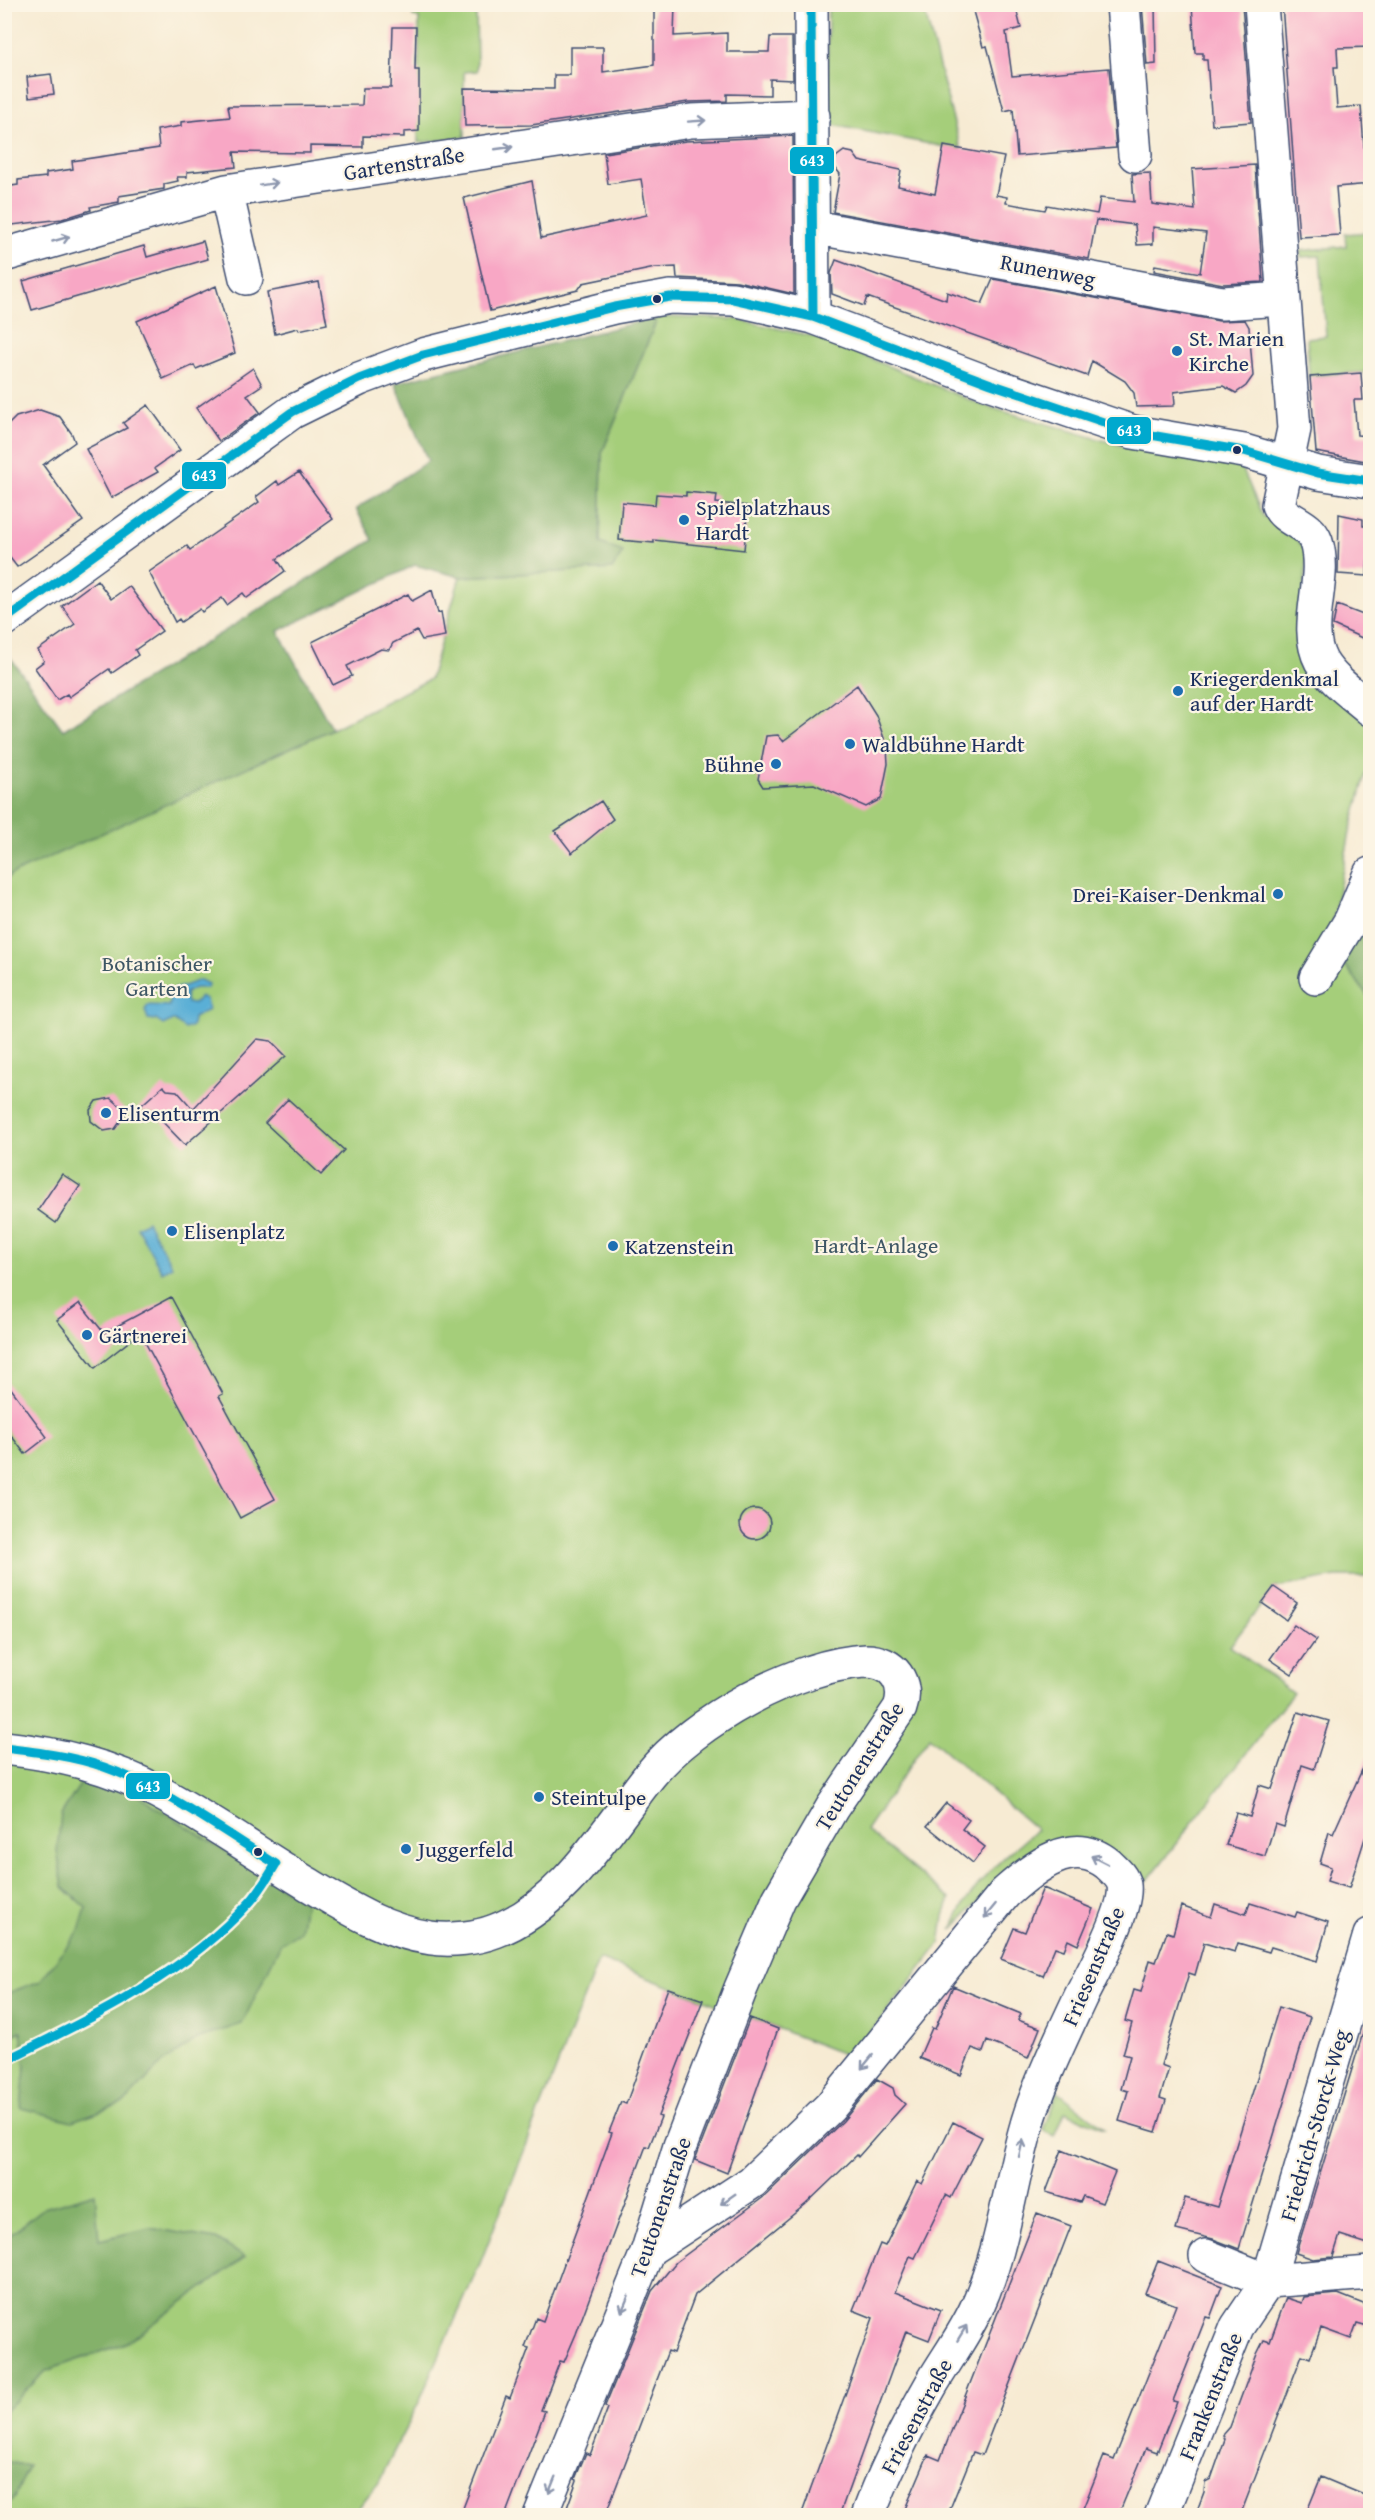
<svg xmlns="http://www.w3.org/2000/svg" width="1375" height="2520" font-family="'Gentium Book Plus',serif">
  <style>
    .green { fill: #a5ce7a; stroke: #607e6c; stroke-width: 1.5 }
    .forest { fill: #84b16a; stroke: #507064; stroke-width: 1.5 }
    .water { fill: #5aafd6; stroke: #3a6f9a; stroke-width: 1.5 }
    .building { fill: #f8a7c5 }
    .lines { fill: none; stroke-linecap: round; stroke-linejoin: round }
    .minor-casing { stroke: #3c4b70; stroke-width: 36 }
    .minor { stroke: #fff; stroke-width: 33 }
    .bus-1-casing { stroke: #fcf5e5; stroke-width: 14 }
    .bus-1 { stroke: #00a9ce; stroke-width: 9 }
    .oneway { stroke: #8d97ae }
    .bus-dot { fill: #1b2f5e; stroke: #fcf5e5; stroke-width: 2 }
    .poi-dot { fill: #1f6fb2; stroke: #fcf5e5; stroke-width: 2 }
    .labels { text-anchor: middle; stroke-width: 4.5; stroke-linejoin: round; paint-order: stroke }
    .street-label { font-size: 22px; fill: #1b2f5e; stroke: #fcf5e5 }
    .poi-label { font-size: 22px; fill: #1b2f5e; stroke: #fcf5e5; text-anchor: start }
    .park-label { font-size: 22px; fill: #3e5765; stroke: #fcf5e5 }
    .line-badge { stroke: #fcf5e5; stroke-width: 2 }
    .badge-label { font-size: 16px; text-anchor: middle; font-weight: bold; fill: #fff }
  </style>
  <rect width="100%" height="100%" fill="#fcf5e5"/>
  <filter id="ink" filterUnits="userSpaceOnUse"><feTurbulence type="fractalNoise" baseFrequency=".0167" numOctaves="2"/><feDisplacementMap in="SourceGraphic" scale="12" xChannelSelector="R" yChannelSelector="G"/><feConvolveMatrix kernelMatrix="1 2 1 2 8 2 1 2 1" color-interpolation-filters="sRGB"/></filter>
  <filter id="wash" filterUnits="userSpaceOnUse"><feTurbulence type="fractalNoise" baseFrequency=".008" numOctaves="4" result="noise"/><feDisplacementMap in="SourceGraphic" scale="24" xChannelSelector="R" yChannelSelector="G"/><feGaussianBlur stdDeviation="1.35" result="paint"/><feColorMatrix in="noise" values="0 0 0 0 0 0 0 0 0 0 0 0 0 0 0 0 0 1.4 0 .05"/><feComposite in="paint" operator="in"/></filter>
  <g filter="url(#wash)">
    <rect width="100%" height="100%" fill="#f7ebd3"/>
    <path class="green" d="M412,5H476L477,71L464,72L465,137L418,143L419,18L413,17Z
      M828,5H923L961,150L827,124Z
      M1370,232V372L1309,376L1307,338L1326,336L1320,256L1301,257L1300,251L1346,246L1345,234Z
      M658,317L735,319L821,338L982,405L1119,445L1241,466L1263,516L1286,528L1307,551L1300,636L1370,725V760L1350,832L1329,942L1370,999V1577H1336L1274,1588L1230,1646L1293,1693L1147,1881L1125,1859L1006,1873L952,1930C967,1888 1004,1856 1037,1830L929,1737L866,1830L950,1899L944,1916L940,1944L851,2057L599,1959L481,2261L418,2404L378,2483L353,2515L5,2516V882L10,875L332,729L430,679L460,577L612,569L600,543L602,453Z
      M1058,2092L1106,2129L1065,2112L1055,2136L1043,2130Z"/>
    <path class="forest" d="M658,317L602,453L600,543L623,552L612,569L460,577L415,565L278,631L332,729L10,875L5,882L4,649L63,730L373,540L356,509L428,461L395,383Z
      M1370,916V999L1335,951Z
      M83,1780L121,1784L305,1902L300,1932L281,1943L242,2024L197,2039L161,2064L124,2103L72,2121L21,2108L25,2066L21,2031L5,2039V1994L40,1981L79,1931L86,1908L63,1887L57,1851L61,1814Z
      M95,2193L99,2240L150,2228L216,2239L245,2257L128,2342L46,2371L5,2411V2239L44,2208Z
      M5,2461L28,2466L15,2497L5,2507Z"/>
    <path class="water" d="M200,980L208,984L207,988H195L185,993L187,1003L193,1004L200,997L206,999L208,1010L193,1018L192,1026L185,1029L173,1020L163,1025L156,1020L148,1019L145,1010L148,1005L169,1006L170,993L173,990Z
      M147,1221L172,1266L162,1272L137,1227Z"/>
    <g id="blocks">
      <path class="building" d="M654,4H675L674,36L727,33V52H769L770,37H792L793,80L770,79V95L727,94V101L688,102L531,125L465,126L464,88L554,89V75H570V47H603V72L654,65Z
        M971,4H1015L1021,28L1006,32L1012,76L1109,68L1116,148L1017,156L1013,109L1004,111L987,46L983,47Z
        M1142,4H1155L1156,64L1147,65Z
        M1192,4H1242L1251,122L1212,125L1207,60H1203V53H1195Z
        M1282,4H1371V47L1337,48L1338,67H1334L1337,108L1361,106L1364,147H1371V184L1336,187L1340,235L1299,237Z
        M393,27H416L415,70H419V131L404,132V137L363,136V147L310,146V153L234,152L236,167L187,172V177H177L178,181L164,184V189L119,196V202L90,207L91,210L62,219L4,226V187L18,185V180L46,177V173L73,169L72,161L159,148L157,130L181,126V122L230,117L228,106L362,105L363,88H391Z
        M51,74L54,94L29,97L27,77Z
        M793,136L794,294L737,281L677,278L676,267L655,268L583,283L578,290L490,311L464,198L532,181L541,238L647,215L641,179L608,184L604,153L686,141Z
        M944,146L1004,157L996,195L1007,197L1006,203L1045,210L1047,205L1097,214L1100,198L1134,202L1132,174L1150,173L1152,204L1195,210L1192,169L1255,165L1263,282L1223,284L1154,271L1155,265L1200,273L1206,233L1153,227V244L1137,245L1135,225L1096,220L1089,259L833,212L840,174L834,166L836,157L844,151L853,153L859,161L901,170L898,186L935,194Z
        M203,241L208,259L32,310L23,281L144,246L147,257Z
        M836,260L946,300L947,292L982,304L993,279L1219,321L1245,320L1249,327L1253,376L1246,386L1236,393L1223,386L1174,392L1175,404L1173,406L1136,407L1134,393L1125,381L1092,361L1087,376L867,297L864,306L832,294L831,273Z
        M319,282L327,324L299,330L298,328L275,334L267,292Z
        M216,286L235,353L196,369L194,365L163,379L137,321Z
        M253,368L262,385L247,395L260,412L219,441L196,408Z
        M1361,373L1363,400H1354L1357,435L1371,436V462L1316,452L1310,377Z
        M148,405L180,450L155,468L158,472L111,498L86,449L127,428L123,423Z
        M40,410L60,417L72,434L75,442L43,465L83,521L17,567L4,550V429L16,417Z
        M299,472L333,519L277,559L285,571L247,598L243,593L227,605L222,598L202,612L200,609L181,622L179,619L175,622L149,572L187,546L190,550L259,502L256,497L277,481L279,485Z
        M686,492L717,495L716,503L748,506L744,550L654,540V543L619,540L622,502L655,505L656,494L686,496Z
        M1339,514L1363,519V526H1369L1367,576L1338,574Z
        M97,580L111,599L129,586L162,631L135,650L138,655L112,673L109,669L69,697L67,694L57,700L35,668L44,661L38,650L75,624L62,606Z
        M432,590L438,613L441,612L445,636L422,640L417,631L393,643L389,650L381,649L347,666L352,676L333,685L312,642L408,594L412,601Z
        M1337,605L1371,618V642L1333,625Z
        M857,685L876,715L887,747L888,764L881,799L866,807L814,784L763,787L758,779L766,736L778,735L783,741Z
        M601,801L613,819L572,853L555,831Z
        M257,1039L271,1041L286,1056L185,1145L154,1113L136,1110L163,1086L167,1090L177,1091L193,1109Z
        M111,1098L127,1112L115,1129L104,1131L91,1121L90,1110L96,1101Z
        M288,1099L344,1150L321,1175L265,1123Z
        M62,1174L80,1186L56,1223L38,1210Z
        M171,1297L223,1394L219,1396L275,1499L240,1518L140,1333L95,1368L57,1320L80,1303L104,1333Z
        M4,1379L47,1437L25,1454L4,1426Z
        M740 1524a15 15 0 1 1 30 0a15 15 0 1 1-30 0Z
        M1274,1587L1297,1603L1286,1620L1262,1603Z
        M1294,1625L1316,1640L1292,1674L1270,1659Z
        M1298,1712L1329,1721L1314,1769L1302,1765L1284,1827L1275,1824L1265,1856L1226,1845L1236,1813L1250,1817L1259,1785L1272,1789Z
        M1371,1750V1841L1365,1838L1349,1888L1327,1881L1331,1867L1320,1863L1329,1832L1333,1834Z
        M946,1803L969,1820L962,1829L985,1847L973,1863L927,1826Z
        M1043,1888L1093,1909L1078,1945L1068,1940L1064,1950L1055,1947L1043,1976L1001,1959L1014,1928L1025,1932Z
        M1250,1903L1295,1917L1297,1912L1328,1922L1317,1961L1271,1947L1269,1952L1238,1943L1235,1952L1204,1943L1195,1975L1189,1973L1161,2065L1169,2068L1160,2098L1166,2100L1156,2132L1119,2121L1128,2091L1121,2089L1130,2056L1123,2054L1132,2023L1125,2021L1134,1990L1141,1992L1150,1960L1156,1962L1167,1932L1173,1934L1181,1906L1211,1917L1215,1904L1246,1914Z
        M953,1986L1021,2014L1018,2020L1040,2028L1028,2058L987,2041L983,2052L972,2048L961,2075L919,2058L932,2028L935,2029Z
        M668,1988L703,2000L658,2116L661,2117L649,2147L646,2146L576,2334L564,2362L560,2361L541,2410L545,2411L505,2516H460L506,2396L510,2398L529,2348L525,2347L536,2318L543,2321L612,2133L609,2132L621,2102L626,2104Z
        M1279,2007L1310,2017L1239,2249L1213,2239L1176,2230L1185,2198L1217,2207Z
        M750,2018L778,2029L727,2173L695,2160Z
        M1366,2023H1371V2245L1340,2235L1333,2257L1313,2259L1296,2253Z
        M877,2079L893,2088L895,2095L905,2104L858,2157L857,2155L806,2204L695,2295L673,2353L668,2351L605,2516H564L577,2480L575,2479L586,2453L590,2455L608,2408L605,2406L652,2291L676,2262L765,2196L843,2121Z
        M953,2122L982,2137L951,2198L946,2195L915,2258L910,2256L895,2292L941,2310L929,2340L906,2331L839,2516H801L873,2318L853,2310L880,2244L885,2246L917,2181L922,2184Z
        M1062,2150L1115,2172L1102,2203L1083,2196L1080,2202L1046,2192Z
        M1037,2213L1071,2226L982,2455L973,2452L947,2516H902L928,2455L940,2460Z
        M1158,2261L1222,2286L1210,2318L1206,2317L1173,2401L1177,2402L1157,2452L1146,2448L1118,2516H1080L1104,2456L1114,2460L1176,2305L1145,2293Z
        M1338,2294L1371,2307V2327L1357,2323L1351,2339L1321,2328L1310,2358L1302,2355L1240,2516H1195L1204,2492L1205,2482L1211,2479L1225,2439L1223,2435L1230,2427L1257,2354L1264,2340L1270,2342L1286,2298L1302,2303L1304,2297Z
        M1321,2477L1371,2498L1364,2516H1305Z"/>
    </g>
  </g>
  <g filter="url(#ink)">
    <use href="#blocks" fill-opacity="0" stroke="#3c4b70" stroke-width="1.5"/>
    <g class="lines">
      <g class="minor-casing">
        <path id="minor" d="M811,4L813,317
          M1123,4L1135,155
          M1261,4L1294,429L1278,505C1285,522 1309,522 1316,542C1328,580 1302,625 1321,661C1332,680 1354,695 1370,709
          M226,191L246,278
          M813,227L1222,303L1283,299
          M4,255L226,191L691,121L813,116
          M4,620L292,412L359,379L423,355L614,307L670,297L733,299L813,317L991,384L1133,432L1244,451L1318,473L1370,481
          M1316,978L1351,920L1370,874
          M4,1748C59,1754 111,1766 160,1793C210,1820 258,1854 308,1884C346,1907 386,1932 431,1938C451,1941 477,1938 495,1931C563,1906 607,1829 650,1775C694,1721 796,1664 866,1661C893,1661 909,1683 900,1708L832,1808L779,1899L741,1988L680,2146L648,2250L540,2516
          M648,2250L752,2182L830,2107L1005,1893C1032,1870 1071,1834 1108,1864C1114,1870 1122,1876 1124,1885C1128,1910 1092,1974 1080,1998C1061,2039 1036,2090 1025,2132C1009,2190 1002,2252 977,2307C965,2334 946,2359 931,2385C907,2427 885,2470 868,2516
          M1206,2256L1268,2281L1370,2273
          M1161,2516L1237,2327L1268,2281L1370,1935"/>
      </g>
      <use href="#minor" class="minor"/>
      <g class="bus-1-casing">
        <path id="bus-1" d="M811,4L813,317
          M4,620L292,412L359,379L423,355L614,307L670,297L733,299L813,317L991,384L1133,432L1244,451L1318,473L1370,481
          M4,1748C38,1752 72,1756 104,1767C166,1789 221,1830 276,1864
          M4,2061C92,2018 184,1975 250,1902C260,1891 268,1877 276,1864"/>
      </g>
      <use href="#bus-1" class="bus-1"/>
    </g>
    <defs><path id="oneway-shaft" d="M-6 0H5M1.5-3L5.5 0L1.5 3" fill="none" stroke-width="1.6" stroke-linecap="round" stroke-linejoin="round" transform="scale(1.5)"/></defs>
    <g class="oneway">
      <use href="#oneway-shaft" transform="translate(697 121) rotate(-4)"/>
      <use href="#oneway-shaft" transform="translate(504 148) rotate(-8)"/>
      <use href="#oneway-shaft" transform="translate(269 184) rotate(-9)"/>
      <use href="#oneway-shaft" transform="translate(61 239) rotate(-16)"/>
      <use href="#oneway-shaft" transform="translate(1099 1860) rotate(-153)"/>
      <use href="#oneway-shaft" transform="translate(990 1911) rotate(129)"/>
      <use href="#oneway-shaft" transform="translate(867 2062) rotate(129)"/>
      <use href="#oneway-shaft" transform="translate(1021 2148) rotate(-77)"/>
      <use href="#oneway-shaft" transform="translate(728 2199) rotate(145)"/>
      <use href="#oneway-shaft" transform="translate(625 2304) rotate(113)"/>
      <use href="#oneway-shaft" transform="translate(962 2333) rotate(-59)"/>
      <use href="#oneway-shaft" transform="translate(552 2485) rotate(112)"/>
    </g>
  </g>
  <g class="bus-dot">
    <circle cx="657" cy="299" r="5"/>
    <circle cx="1237" cy="450" r="5"/>
    <circle cx="258" cy="1852" r="5"/>
  </g>
  <g class="poi-dot">
    <circle cx="1177" cy="351" r="6"/>
    <circle cx="684" cy="520" r="6"/>
    <circle cx="1178" cy="691" r="6"/>
    <circle cx="850" cy="744" r="6"/>
    <circle cx="776" cy="764" r="6"/>
    <circle cx="1278" cy="894" r="6"/>
    <circle cx="106" cy="1113" r="6"/>
    <circle cx="172" cy="1231" r="6"/>
    <circle cx="613" cy="1246" r="6"/>
    <circle cx="87" cy="1335" r="6"/>
    <circle cx="539" cy="1797" r="6"/>
    <circle cx="406" cy="1849" r="6"/>
  </g>
  <g class="labels">
    <g class="street-label">
      <text transform="translate(404 163) rotate(-9)" y="8">Gartenstraße</text>
      <text transform="translate(1048 270) rotate(11)" y="8">Runenweg</text>
      <text transform="translate(859 1766) rotate(-58)" y="8">Teutonenstraße</text>
      <text transform="translate(1093 1966) rotate(-67)" y="8">Friesenstraße</text>
      <text transform="translate(1314 2125) rotate(-74)" y="8">Friedrich-Storck-Weg</text>
      <text transform="translate(660 2207) rotate(-71)" y="8">Teutonenstraße</text>
      <text transform="translate(1210 2396) rotate(-68)" y="8">Frankenstraße</text>
      <text transform="translate(916 2416) rotate(-62)" y="8">Friesenstraße</text>
    </g>
    <g class="poi-label">
      <text x="1189" y="346">St. Marien<tspan x="1189" dy="25">Kirche</tspan></text>
      <text x="696" y="515">Spielplatzhaus<tspan x="696" dy="25">Hardt</tspan></text>
      <text x="1190" y="686">Kriegerdenkmal<tspan x="1190" dy="25">auf der Hardt</tspan></text>
      <text x="862" y="752">Waldbühne Hardt</text>
      <text x="764" y="772" text-anchor="end">Bühne</text>
      <text x="1266" y="902" text-anchor="end">Drei-Kaiser-Denkmal</text>
      <text x="118" y="1121">Elisenturm</text>
      <text x="184" y="1239">Elisenplatz</text>
      <text x="625" y="1254">Katzenstein</text>
      <text x="99" y="1343">Gärtnerei</text>
      <text x="551" y="1805">Steintulpe</text>
      <text x="418" y="1857">Juggerfeld</text>
    </g>
    <g class="park-label">
      <text x="157" y="971">Botanischer<tspan x="157" dy="25">Garten</tspan></text>
      <text x="876" y="1253">Hardt-Anlage</text>
    </g>
  </g>
  <g class="line-badge">
    <rect x="789" y="146" width="46" height="29" rx="6" fill="#00a9ce"/>
    <rect x="1106" y="416" width="46" height="29" rx="6" fill="#00a9ce"/>
    <rect x="181" y="461" width="46" height="29" rx="6" fill="#00a9ce"/>
    <rect x="125" y="1772" width="46" height="28" rx="6" fill="#00a9ce"/>
  </g>
  <g class="badge-label">
    <text x="812" y="166">643</text>
    <text x="1129" y="436">643</text>
    <text x="204" y="481">643</text>
    <text x="148" y="1792">643</text>
  </g>
  <rect width="1375" height="2520" fill="none" stroke="#fcf5e5" stroke-width="24"/>
</svg>
